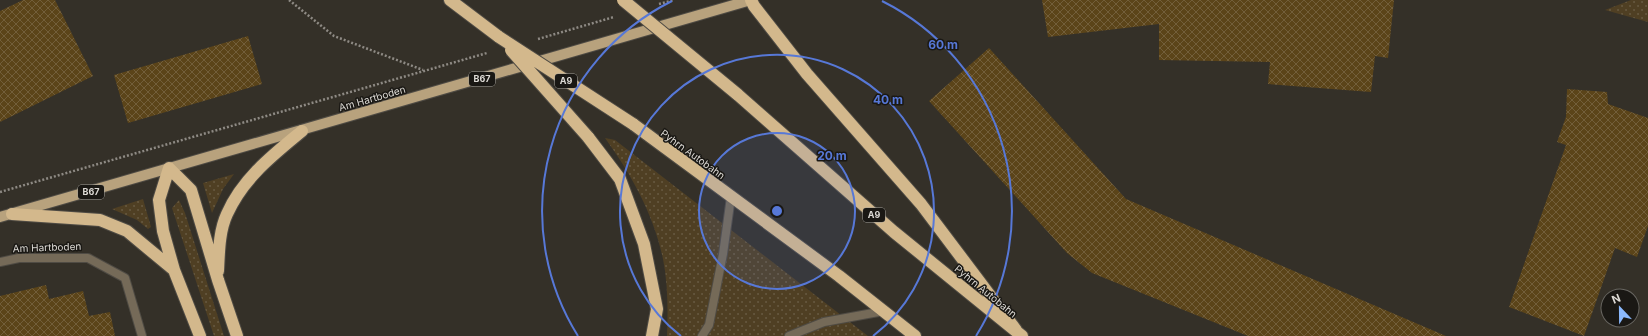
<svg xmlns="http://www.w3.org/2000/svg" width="1648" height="336" font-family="Inter,sans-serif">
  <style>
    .grass { fill: url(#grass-dots) }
    .building { fill: url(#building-cross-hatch) }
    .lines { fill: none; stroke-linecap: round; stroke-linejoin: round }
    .lane-casing { stroke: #4f4b44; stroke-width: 10 }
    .street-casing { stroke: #4f4b44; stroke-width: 10 }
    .primary-casing { stroke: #4f4b44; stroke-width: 12 }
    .highway-casing { stroke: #4f4b44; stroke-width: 14 }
    .path { stroke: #8e8a84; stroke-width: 2.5; stroke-dasharray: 2 2; stroke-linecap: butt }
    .lane { stroke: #756a58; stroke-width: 8 }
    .street { stroke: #756a58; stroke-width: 8 }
    .primary { stroke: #b8a27d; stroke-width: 10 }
    .highway { stroke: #d3b88c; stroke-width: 12 }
    .highway-bridge-casing { stroke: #4f4b44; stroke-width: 14; stroke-linecap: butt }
    .highway-bridge { stroke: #d3b88c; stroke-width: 12 }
    .ring { fill: none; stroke: #5778d7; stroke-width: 2 }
    .labels { text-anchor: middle; stroke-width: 3; stroke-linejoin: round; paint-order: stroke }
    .shield { fill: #1a1814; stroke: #a2a09b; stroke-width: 1 }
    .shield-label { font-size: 9px; font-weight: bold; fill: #dddad5 }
    .street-label { font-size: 10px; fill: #dddad5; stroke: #1a1814 }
    .centre { fill: #5778d7; stroke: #1a1814; stroke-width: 2 }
    .ring-label { font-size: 12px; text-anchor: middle; font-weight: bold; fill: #5778d7; stroke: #1a1814; stroke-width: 3; stroke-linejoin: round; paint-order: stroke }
  </style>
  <defs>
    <pattern id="grass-dots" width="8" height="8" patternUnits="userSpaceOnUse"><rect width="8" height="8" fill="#4f3f23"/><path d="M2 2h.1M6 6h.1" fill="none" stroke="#685a42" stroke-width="1.8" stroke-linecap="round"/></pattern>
    <pattern id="building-cross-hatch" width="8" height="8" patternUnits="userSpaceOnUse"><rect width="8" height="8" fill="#5b4419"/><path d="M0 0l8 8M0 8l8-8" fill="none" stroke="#725e3a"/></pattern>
  </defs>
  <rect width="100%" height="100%" fill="#343028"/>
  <path class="grass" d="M1631,0H1648V22L1605,10Z
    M605,138L615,140L868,336H667C668,311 668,284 663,259C654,215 631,174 605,138Z
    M234,174L223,189L212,213L203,183Z
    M143,199L151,227L148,229L137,220L112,209Z
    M179,200L185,213L224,336H214L172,208Z"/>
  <path class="building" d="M23,0H55L93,76L0,122V11Z
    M1042,0H1394L1388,58L1375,56L1371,92L1268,84L1270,62L1159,60V24L1048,37Z
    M248,36L262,84L128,123L114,75Z
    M989,48L1126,199L1446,336H1248L1092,273L1067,253L929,101Z
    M1567,89L1607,92L1608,104L1648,118V226L1637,257L1615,248L1584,336L1509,307L1566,145L1557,142L1566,117Z
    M46,285L49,299L83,291L89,316L110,312L115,336H0V296Z"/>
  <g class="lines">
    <g class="lane-casing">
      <path id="lane" d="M702,336L709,325L723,254L731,197
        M789,336L824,322L884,311"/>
    </g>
    <g class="street-casing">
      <path id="street" d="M0,262L19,258H88L125,278L142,336"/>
    </g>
    <g class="primary-casing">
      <path id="primary" d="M0,217L751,0"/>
    </g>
    <g class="highway-casing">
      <path id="highway" d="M450,0L499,37
        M751,0L754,6L807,74L921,204L1016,330
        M737,94L894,232L1022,336
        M633,124L839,276L915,336
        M588,137L620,179L644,244L657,309L652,336
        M12,214L100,220L127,231L174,270
        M218,271C219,252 219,231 227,214C243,178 273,155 302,131
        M200,336L174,270L163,231L159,200L169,168L191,190L218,280L237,336"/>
    </g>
    <path class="path" d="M289,0L334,36L423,70
      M659,4L674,0
      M538,39L614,17
      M0,192L487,53"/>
    <use href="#lane" class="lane"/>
    <use href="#street" class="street"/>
    <use href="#primary" class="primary"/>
    <use href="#highway" class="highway"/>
    <g class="highway-bridge-casing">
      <path id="highway-bridge" d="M623,0L737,94
        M499,37L633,124
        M511,50L588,137"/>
    </g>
    <use href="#highway-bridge" class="highway-bridge"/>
  </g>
  <circle cx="777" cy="211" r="78" fill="#5778d7" fill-opacity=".12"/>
  <g class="ring">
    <circle cx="777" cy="211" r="78"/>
    <path d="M681 336A157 157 0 1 1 873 336"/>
    <path d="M578 336A235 235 0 0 1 672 1M882 1A235 235 0 0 1 976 336"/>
  </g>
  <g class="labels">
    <g class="shield">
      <rect x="469" y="72" width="26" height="14" rx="3"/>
      <rect x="555" y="74" width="22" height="14" rx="3"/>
      <rect x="78" y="185" width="26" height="14" rx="3"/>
      <rect x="863" y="208" width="22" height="14" rx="3"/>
    </g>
    <g class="shield-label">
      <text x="482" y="82">B67</text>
      <text x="566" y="84">A9</text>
      <text x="91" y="195">B67</text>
      <text x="874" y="218">A9</text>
    </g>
    <g class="street-label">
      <text transform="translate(372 98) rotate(-16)" y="4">Am Hartboden</text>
      <text transform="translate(693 154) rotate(36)" y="4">Pyhrn Autobahn</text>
      <text transform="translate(47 247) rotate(-2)" y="4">Am Hartboden</text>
      <text transform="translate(986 291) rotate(39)" y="4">Pyhrn Autobahn</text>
    </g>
  </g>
  <circle cx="777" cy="211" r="6" class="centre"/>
  <g class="ring-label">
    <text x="943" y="49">60 m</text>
    <text x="888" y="104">40 m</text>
    <text x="832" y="160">20 m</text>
  </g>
  <g transform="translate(1620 308) rotate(338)"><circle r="19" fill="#1a1814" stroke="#686661"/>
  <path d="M0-3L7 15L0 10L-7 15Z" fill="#8bb9fc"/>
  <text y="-6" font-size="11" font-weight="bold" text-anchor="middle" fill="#dddad5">N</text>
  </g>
</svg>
